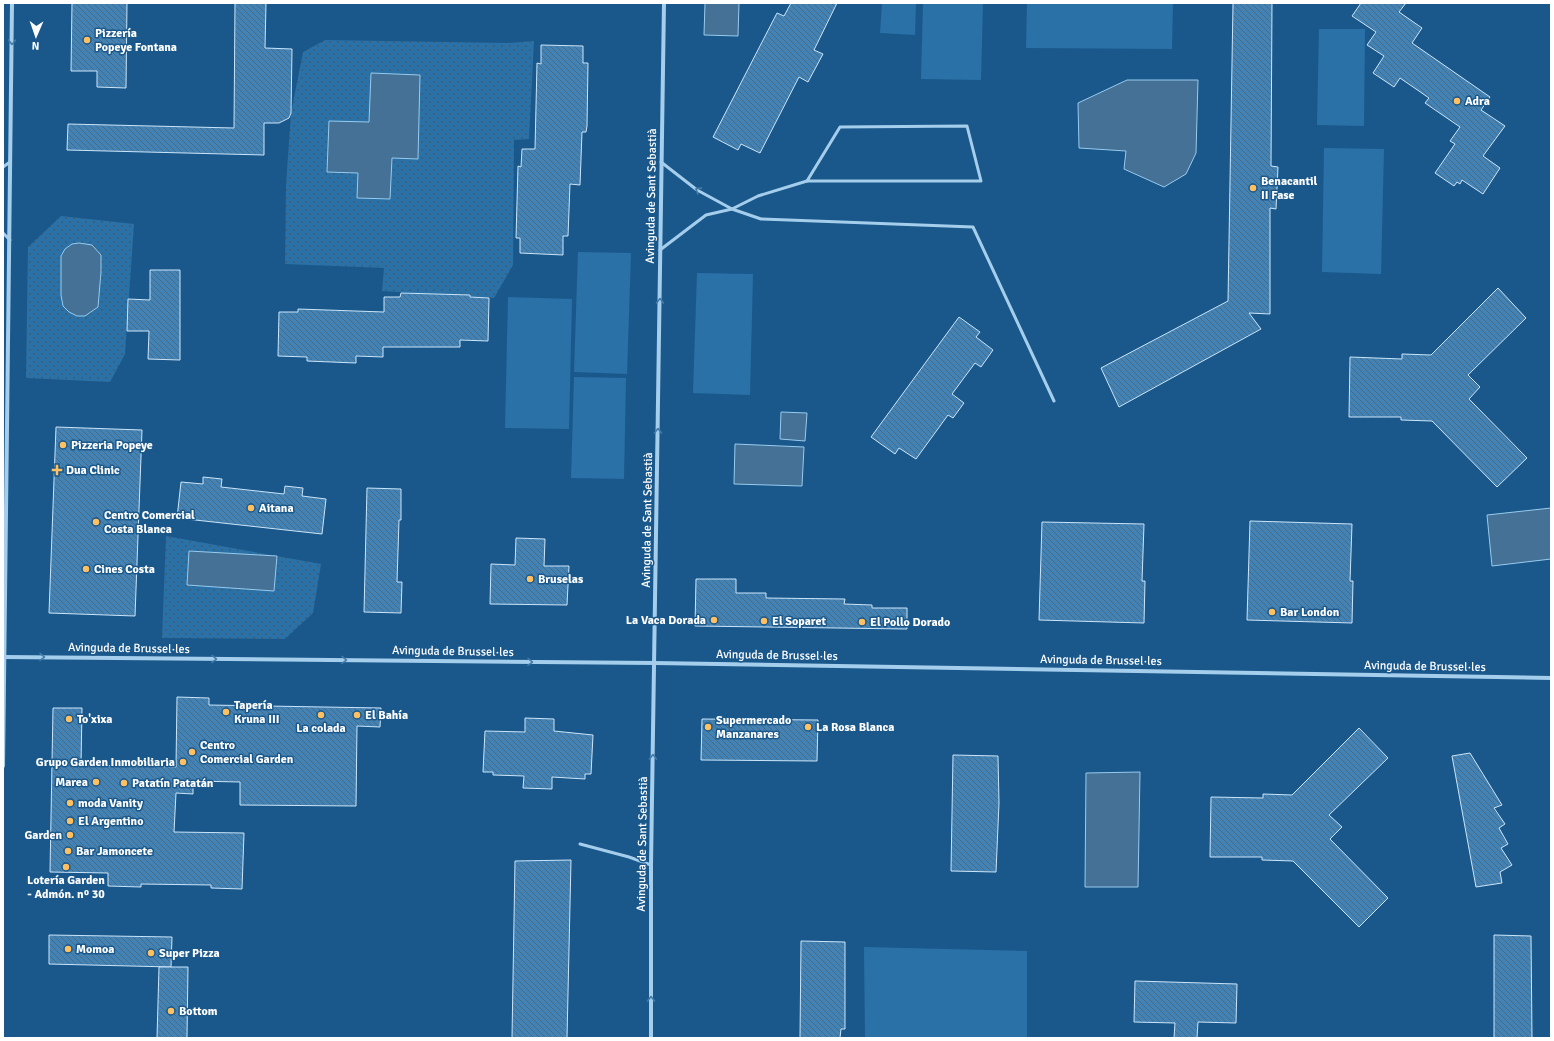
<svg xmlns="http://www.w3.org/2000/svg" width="1554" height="1041" viewBox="0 0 1554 1041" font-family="Signika,sans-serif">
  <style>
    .grass { fill: url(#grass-dots) }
    .pitch { fill: #2a71a7 }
    .water { fill: #447195; stroke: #98cbef }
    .building { fill: url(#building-back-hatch); stroke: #cbe5fa }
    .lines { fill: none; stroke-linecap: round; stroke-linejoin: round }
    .service { stroke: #a5ceed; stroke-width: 3 }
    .minor { stroke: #a5ceed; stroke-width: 4 }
    .oneway { stroke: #447ba8 }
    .poi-dot { fill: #ffc062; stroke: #1a588b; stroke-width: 1.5 }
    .labels { text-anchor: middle; stroke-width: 3; stroke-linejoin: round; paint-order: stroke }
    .poi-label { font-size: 12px; font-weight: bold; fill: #fff; stroke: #1a588b; text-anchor: start }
    .street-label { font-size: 12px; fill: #fff; stroke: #1a588b }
  </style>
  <defs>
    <pattern id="grass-dots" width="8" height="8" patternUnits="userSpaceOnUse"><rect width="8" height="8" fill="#2a71a7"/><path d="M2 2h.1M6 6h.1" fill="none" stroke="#3e5b70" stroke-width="1.8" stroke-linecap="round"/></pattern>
    <pattern id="building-back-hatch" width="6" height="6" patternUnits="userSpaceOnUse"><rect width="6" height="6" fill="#4382b4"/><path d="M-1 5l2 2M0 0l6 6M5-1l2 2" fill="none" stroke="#476a85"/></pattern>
  </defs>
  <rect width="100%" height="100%" fill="#1a588b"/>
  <g class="grass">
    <polygon points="325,40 508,43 534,41 529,139 514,140 513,265 494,298 382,291 384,268 285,264 286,185 291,113 303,52"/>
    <polygon points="61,216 134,224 125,354 110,382 26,378 28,247"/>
    <polygon points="166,536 321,564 313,613 285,639 162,638"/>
  </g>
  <g class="pitch">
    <polygon points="882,3 916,3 915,35 880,33"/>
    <polygon points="923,3 983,3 981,80 921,79"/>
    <polygon points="1027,3 1173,3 1172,49 1026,48"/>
    <polygon points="1319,29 1365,29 1364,126 1317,125"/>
    <polygon points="1324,148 1384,149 1381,274 1322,272"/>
    <polygon points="578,252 631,253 627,374 574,372"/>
    <polygon points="697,273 753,274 750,395 693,393"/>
    <polygon points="508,297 572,299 569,429 505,428"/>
    <polygon points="574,377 626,378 624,479 571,478"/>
    <polygon points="864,947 1027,951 1027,1038 865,1038"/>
  </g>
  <g class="water">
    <polygon points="705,3 739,3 738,36 704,35"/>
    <polygon points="371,73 420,75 418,159 392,158 390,199 357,198 358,173 327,172 329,121 369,122"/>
    <polygon points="1127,80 1198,80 1196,153 1186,174 1164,187 1124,169 1126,151 1079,148 1078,103"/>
    <polygon points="79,243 92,245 101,255 101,272 98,307 85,316 77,316 69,312 63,306 61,295 61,256 65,249 72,244"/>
    <polygon points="781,412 807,413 805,441 780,439"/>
    <polygon points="735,444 804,447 802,486 734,484"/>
    <polygon points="1551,508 1551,559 1492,566 1487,515"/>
    <polygon points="189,551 277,556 274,591 187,585"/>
    <polygon points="1140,772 1138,887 1085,887 1086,773"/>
  </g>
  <g class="building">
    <polygon points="72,3 127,3 126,88 97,87 97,71 71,71"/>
    <polygon points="235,3 266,3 265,48 292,49 291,113 289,118 279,123 264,123 264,155 67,150 68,124 234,128"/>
    <polygon points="791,3 837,3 814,50 823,54 808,82 799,77 760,153 741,144 738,150 713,137 777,13 784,16"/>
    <polygon points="1233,3 1272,3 1271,166 1278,167 1276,209 1270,208 1270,314 1249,313 1261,329 1119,407 1101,368 1228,301"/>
    <polygon points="1361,3 1406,3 1399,12 1422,28 1412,43 1490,97 1481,110 1505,126 1483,156 1500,168 1483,194 1462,180 1460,184 1457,182 1454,186 1435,173 1455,144 1450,141 1460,127 1425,103 1429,98 1400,78 1394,87 1373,73 1384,56 1367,45 1376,32 1352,16"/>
    <polygon points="541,45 583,46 583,63 588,63 587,126 586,132 582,132 580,185 570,184 568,236 563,236 563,255 520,253 520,238 516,238 518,166 521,167 522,149 535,149 537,63 541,64"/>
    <polygon points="150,270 180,270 180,360 148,359 149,331 127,331 128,299 150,300"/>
    <polygon points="1498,288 1526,318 1468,375 1480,387 1469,399 1527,458 1497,487 1432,421 1401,420 1401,417 1349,417 1350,357 1402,359 1402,354 1431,355"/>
    <polygon points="401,293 470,295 470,297 489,298 488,341 460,340 460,347 383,347 383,357 356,356 356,363 307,361 307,357 278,356 279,312 298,312 298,309 384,312 384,297 400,297"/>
    <polygon points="959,317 980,332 976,337 993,350 981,367 975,363 952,394 964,403 953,418 948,415 916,459 899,448 895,454 871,437"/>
    <polygon points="56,427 142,430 135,616 49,613"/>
    <polygon points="203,477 222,479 221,487 284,494 285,486 303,488 302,496 326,499 322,534 177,518 181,482 203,484"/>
    <polygon points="367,488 401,489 401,520 399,520 397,582 402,582 401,613 364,612"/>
    <polygon points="1250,521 1352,524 1350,581 1353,581 1352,623 1247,620"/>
    <polygon points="1042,522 1144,524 1142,581 1145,581 1144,623 1039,620"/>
    <polygon points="516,538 545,539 544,566 569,566 567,605 490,604 491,564 515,565"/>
    <polygon points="696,579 736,579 736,593 766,593 766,598 845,599 844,604 872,605 872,608 907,608 907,629 695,626"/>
    <polygon points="177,697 209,698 209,705 381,708 380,727 357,726 356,806 240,805 240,782 193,781 193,794 176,793 174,832 244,833 242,889 211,888 211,885 141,884 141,887 108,886 108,873 50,872 53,708 82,708 81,765 176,767"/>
    <polygon points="525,718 554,719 554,731 593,735 591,774 585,774 585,779 552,777 552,789 523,788 524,776 493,775 493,772 483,772 485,731 525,732"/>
    <polygon points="702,719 818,720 817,761 701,760"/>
    <polygon points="1359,728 1388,758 1329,815 1342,827 1330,839 1388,898 1359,927 1293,861 1262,860 1262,857 1210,857 1211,797 1263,798 1263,794 1292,795"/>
    <polygon points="1470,753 1502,805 1494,808 1505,824 1499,828 1508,844 1501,848 1512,865 1500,872 1502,883 1476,887 1452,756"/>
    <polygon points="953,755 998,756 999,803 996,872 951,871"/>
    <polygon points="571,860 567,1038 512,1038 515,861"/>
    <polygon points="49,935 172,937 171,967 49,964"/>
    <polygon points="1494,935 1531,936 1532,1038 1494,1038"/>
    <polygon points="801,941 845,942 845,1029 841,1029 840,1038 800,1038"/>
    <polygon points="159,967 188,967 187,1038 157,1038"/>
    <polygon points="1135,981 1237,984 1236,1023 1198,1022 1197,1038 1174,1038 1175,1023 1134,1022"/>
  </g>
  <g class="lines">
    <g class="service">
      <polygon points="967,126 981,181 807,181 840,127"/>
      <polyline points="661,162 697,190 732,209 761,219 973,227 1054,401"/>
      <polyline points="3,167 10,162"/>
      <polyline points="3,233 10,240"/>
      <polyline points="660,250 706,215 732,209 758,196 807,181"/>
      <polyline points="580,844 629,857 651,865"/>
    </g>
    <g class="minor">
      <polyline points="3,657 655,663 1551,678"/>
      <polyline points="3,766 12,3"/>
      <polyline points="651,1038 651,865 664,3"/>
    </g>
  </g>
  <defs><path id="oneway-chevron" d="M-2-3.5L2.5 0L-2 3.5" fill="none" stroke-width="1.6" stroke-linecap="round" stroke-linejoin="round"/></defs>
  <g class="oneway">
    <use href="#oneway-chevron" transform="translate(12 42) rotate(91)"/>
    <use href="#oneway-chevron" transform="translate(698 190) rotate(-147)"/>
    <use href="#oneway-chevron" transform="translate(660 301) rotate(-89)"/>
    <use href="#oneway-chevron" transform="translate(658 431) rotate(-89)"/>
    <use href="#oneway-chevron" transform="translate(42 657) rotate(1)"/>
    <use href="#oneway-chevron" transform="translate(214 659) rotate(1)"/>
    <use href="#oneway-chevron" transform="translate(344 660) rotate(1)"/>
    <use href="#oneway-chevron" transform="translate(530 662) rotate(1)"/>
    <use href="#oneway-chevron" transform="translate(653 757) rotate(-89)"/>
    <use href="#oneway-chevron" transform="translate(651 999) rotate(-90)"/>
  </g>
  <g class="poi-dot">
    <circle cx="87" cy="40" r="4"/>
    <circle cx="1457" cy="101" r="4"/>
    <circle cx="1253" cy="188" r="4"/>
    <circle cx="63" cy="445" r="4"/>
    <path d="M55 464h4v4h4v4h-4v4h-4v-4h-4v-4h4z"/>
    <circle cx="251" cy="508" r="4"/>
    <circle cx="96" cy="522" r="4"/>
    <circle cx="86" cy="569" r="4"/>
    <circle cx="530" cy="579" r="4"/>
    <circle cx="1272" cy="612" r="4"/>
    <circle cx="714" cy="620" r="4"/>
    <circle cx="764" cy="621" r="4"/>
    <circle cx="862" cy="622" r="4"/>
    <circle cx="226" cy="712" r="4"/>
    <circle cx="321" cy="715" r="4"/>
    <circle cx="357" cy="715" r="4"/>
    <circle cx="69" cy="719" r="4"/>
    <circle cx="708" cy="727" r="4"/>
    <circle cx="808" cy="727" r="4"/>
    <circle cx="192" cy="752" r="4"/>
    <circle cx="183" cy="762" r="4"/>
    <circle cx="96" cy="782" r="4"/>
    <circle cx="124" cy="783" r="4"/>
    <circle cx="70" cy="803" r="4"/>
    <circle cx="70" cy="821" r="4"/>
    <circle cx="70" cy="835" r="4"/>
    <circle cx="68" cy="851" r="4"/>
    <circle cx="66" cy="867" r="4"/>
    <circle cx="68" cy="949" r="4"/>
    <circle cx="151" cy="953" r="4"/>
    <circle cx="171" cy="1011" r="4"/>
  </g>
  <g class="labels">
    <g class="poi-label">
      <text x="95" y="37">Pizzería<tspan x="95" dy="14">Popeye Fontana</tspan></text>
      <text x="1465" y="105">Adra</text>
      <text x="1261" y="185">Benacantil<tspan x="1261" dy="14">II Fase</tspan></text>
      <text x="71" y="449">Pizzeria Popeye</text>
      <text x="66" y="474">Dua Clinic</text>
      <text x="259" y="512">Aitana</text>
      <text x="104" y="519">Centro Comercial<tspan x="104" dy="14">Costa Blanca</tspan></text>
      <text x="94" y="573">Cines Costa</text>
      <text x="538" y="583">Bruselas</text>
      <text x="1280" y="616">Bar London</text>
      <text x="706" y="624" text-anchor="end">La Vaca Dorada</text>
      <text x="772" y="625">El Soparet</text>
      <text x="870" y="626">El Pollo Dorado</text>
      <text x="234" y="709">Tapería<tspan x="234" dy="14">Kruna III</tspan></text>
      <text x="365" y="719">El Bahía</text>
      <text x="77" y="723">To'xixa</text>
      <text x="716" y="724">Supermercado<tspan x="716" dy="14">Manzanares</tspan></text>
      <text x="816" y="731">La Rosa Blanca</text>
      <text x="321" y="732" text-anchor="middle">La colada</text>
      <text x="200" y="749">Centro<tspan x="200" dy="14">Comercial Garden</tspan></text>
      <text x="175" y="766" text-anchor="end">Grupo Garden Inmobiliaria</text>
      <text x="88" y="786" text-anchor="end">Marea</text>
      <text x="132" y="787">Patatín Patatán</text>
      <text x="78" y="807">moda Vanity</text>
      <text x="78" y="825">El Argentino</text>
      <text x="62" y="839" text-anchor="end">Garden</text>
      <text x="76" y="855">Bar Jamoncete</text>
      <text x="66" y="884" text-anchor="middle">Lotería Garden<tspan x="66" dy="14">- Admón. nº 30</tspan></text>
      <text x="76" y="953">Momoa</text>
      <text x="159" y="957">Super Pizza</text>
      <text x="179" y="1015">Bottom</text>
    </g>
    <g class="street-label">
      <text transform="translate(651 196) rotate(-89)" y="4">Avinguda de Sant Sebastià</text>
      <text transform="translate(647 520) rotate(-89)" y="4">Avinguda de Sant Sebastià</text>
      <text transform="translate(129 648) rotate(1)" y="4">Avinguda de Brussel·les</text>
      <text transform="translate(453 651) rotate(1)" y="4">Avinguda de Brussel·les</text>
      <text transform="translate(777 655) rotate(1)" y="4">Avinguda de Brussel·les</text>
      <text transform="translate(1101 660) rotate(1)" y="4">Avinguda de Brussel·les</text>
      <text transform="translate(1425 666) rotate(1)" y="4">Avinguda de Brussel·les</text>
      <text transform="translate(642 844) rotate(-89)" y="4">Avinguda de Sant Sebastià</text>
    </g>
  </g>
  <rect width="1554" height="1041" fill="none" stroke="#ffffff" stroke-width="8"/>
  <g transform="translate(36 36) rotate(182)" stroke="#1a588b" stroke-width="3" paint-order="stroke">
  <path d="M0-3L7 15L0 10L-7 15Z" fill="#ffffff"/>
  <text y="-6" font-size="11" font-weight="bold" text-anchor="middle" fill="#ffffff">N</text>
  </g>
</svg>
